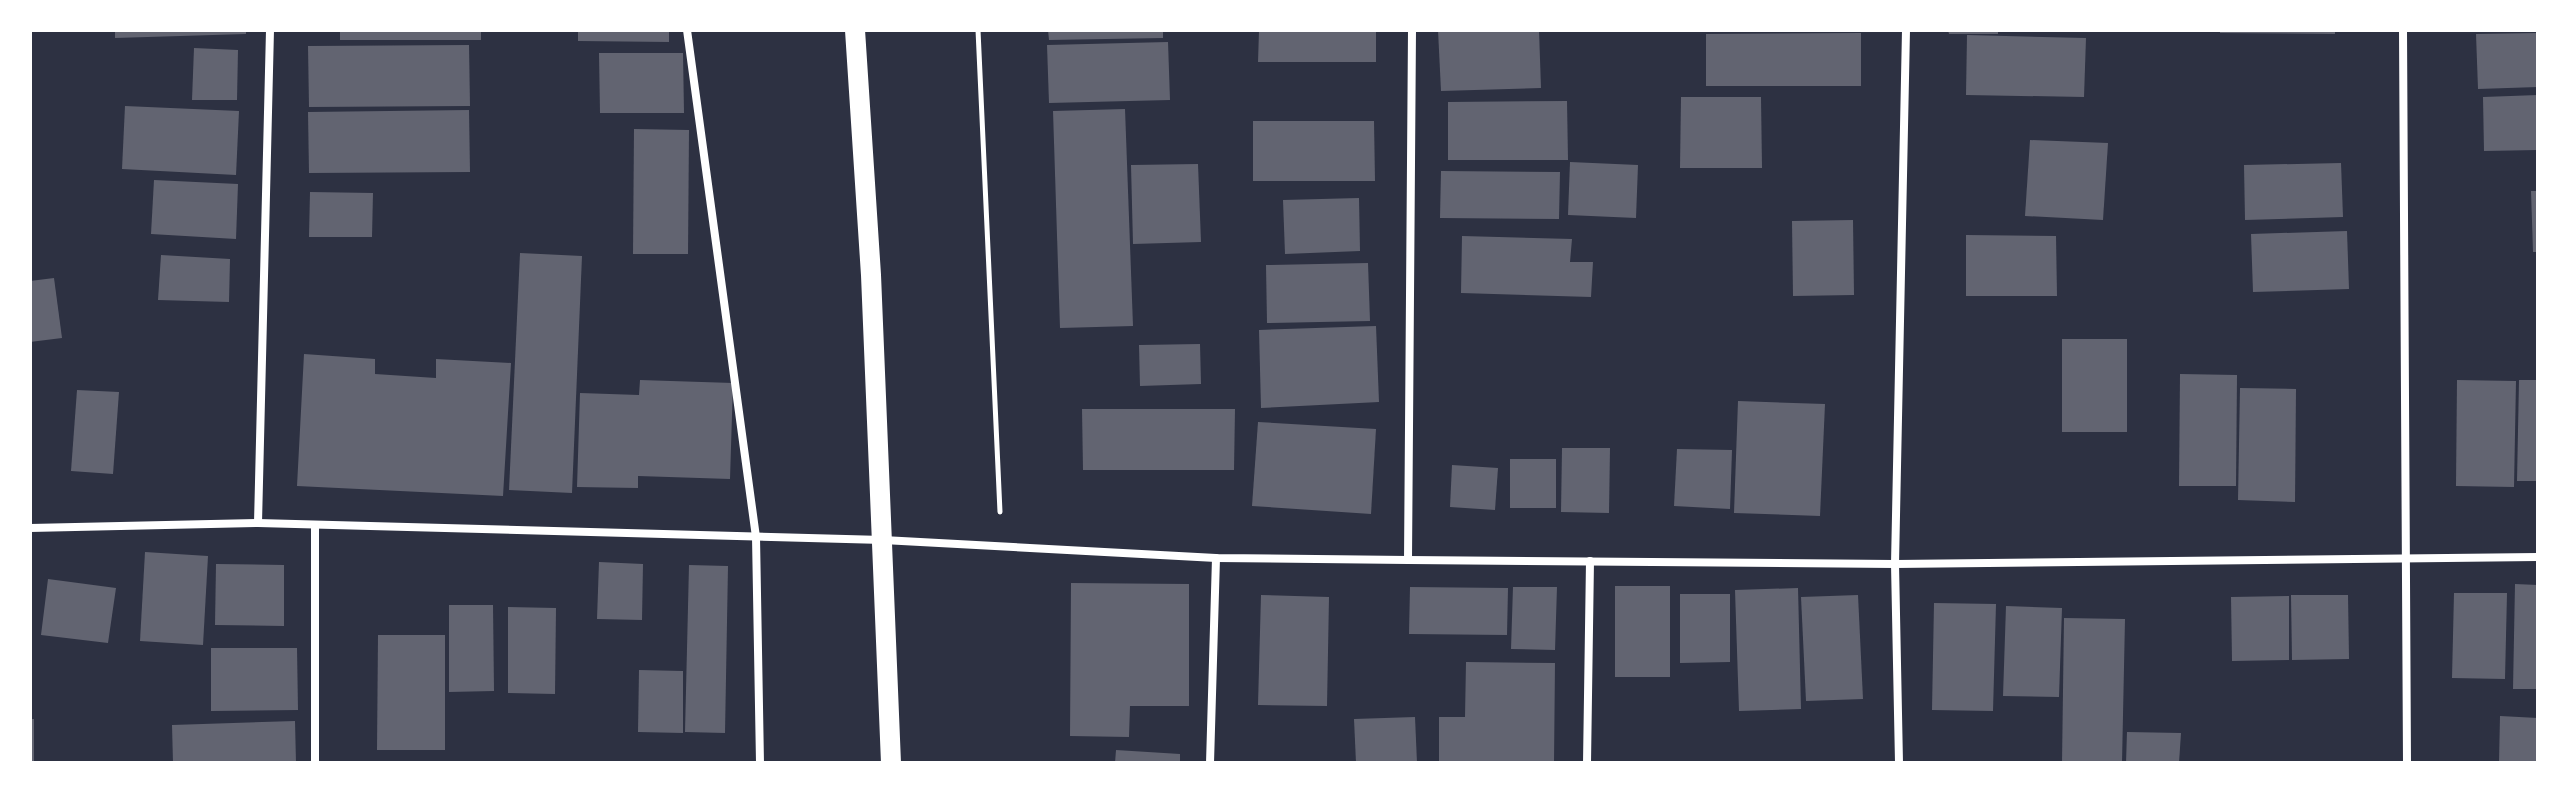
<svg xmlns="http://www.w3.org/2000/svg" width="2568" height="793" viewBox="0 0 2568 793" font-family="'Golos Text',sans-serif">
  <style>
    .building { fill: #626471 }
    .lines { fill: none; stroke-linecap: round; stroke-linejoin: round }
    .path { stroke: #fff; stroke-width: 5 }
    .minor { stroke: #fff; stroke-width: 8 }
    .primary { stroke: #fff; stroke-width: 20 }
  </style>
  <rect width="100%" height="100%" fill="#2d3142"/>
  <g class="building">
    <polygon points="115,30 246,30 246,34 115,38"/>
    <rect x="340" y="30" width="141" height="10"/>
    <polygon points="578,30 669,30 669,42 578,41"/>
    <polygon points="1048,30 1163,30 1163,38 1049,40"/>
    <polygon points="1259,30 1376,30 1376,62 1258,62"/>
    <polygon points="1438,30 1539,30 1541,88 1441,91"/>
    <polygon points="1948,30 1998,30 1998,34 1949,34"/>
    <polygon points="2220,30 2335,30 2335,34 2220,33"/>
    <polygon points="1861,33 1861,86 1706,86 1706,34"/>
    <polygon points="2538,33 2538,87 2478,89 2476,34"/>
    <polygon points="1967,35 2086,38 2084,97 1966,95"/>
    <polygon points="1168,42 1170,100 1049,103 1047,45"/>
    <polygon points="469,45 470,106 309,107 308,46"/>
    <polygon points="194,48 238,50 237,100 192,100"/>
    <polygon points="599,53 683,53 684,113 600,113"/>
    <polygon points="2538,95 2538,150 2484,151 2483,97"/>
    <polygon points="1681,97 1761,97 1762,168 1680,168"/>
    <polygon points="1567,101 1568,160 1448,160 1448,102"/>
    <polygon points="125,106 239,111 236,175 122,169"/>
    <polygon points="1125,109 1133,326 1060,328 1053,111"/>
    <polygon points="469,110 470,172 309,173 308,112"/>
    <polygon points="1253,121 1374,121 1375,181 1253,181"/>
    <polygon points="634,129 689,130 688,254 633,254"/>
    <polygon points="2030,140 2108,143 2103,220 2025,216"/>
    <polygon points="1570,162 1638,165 1636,218 1568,215"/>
    <polygon points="2341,163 2343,217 2245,220 2244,165"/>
    <polygon points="1198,164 1201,242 1133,244 1131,165"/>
    <polygon points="1441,171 1560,172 1559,219 1440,218"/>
    <polygon points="154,180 238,184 236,239 151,234"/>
    <polygon points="2531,191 2538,191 2538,252 2533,252"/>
    <polygon points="310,192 373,193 372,237 309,237"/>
    <polygon points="1359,198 1360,251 1285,254 1283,200"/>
    <polygon points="1853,220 1854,295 1793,296 1792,221"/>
    <polygon points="2347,231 2349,289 2253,292 2251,234"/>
    <polygon points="1966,235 2056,236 2057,296 1966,296"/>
    <polygon points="1462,236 1572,239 1570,262 1593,262 1591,297 1461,293"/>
    <polygon points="520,253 582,256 572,493 509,490"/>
    <polygon points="161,255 230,259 229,302 158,300"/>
    <polygon points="1368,263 1370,321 1267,323 1266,265"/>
    <polygon points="54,278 62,338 30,342 30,281"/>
    <polygon points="1376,326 1379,402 1261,408 1259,330"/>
    <rect x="2062" y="339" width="65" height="93"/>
    <polygon points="1200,344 1201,384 1140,386 1139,345"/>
    <polygon points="304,354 375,359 375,374 436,378 436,359 511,363 503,496 297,486"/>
    <polygon points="2180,374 2237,375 2236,486 2179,486"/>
    <polygon points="640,380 733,383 730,479 638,476 638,488 577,487 580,393 639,395"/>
    <polygon points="2457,380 2516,381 2514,487 2456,486"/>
    <polygon points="2519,380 2538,380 2538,481 2517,481"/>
    <polygon points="2240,388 2296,389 2295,502 2238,500"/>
    <polygon points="77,390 119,392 113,474 71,471"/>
    <polygon points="1738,401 1825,404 1820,516 1734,513"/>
    <polygon points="1082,409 1235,409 1234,470 1083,470"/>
    <polygon points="1258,422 1376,429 1371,514 1252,506"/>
    <polygon points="1562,448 1610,448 1609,513 1561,512"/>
    <polygon points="1677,449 1732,450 1730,509 1674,506"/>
    <rect x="1510" y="459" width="46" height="49"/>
    <polygon points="1452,465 1498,468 1495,510 1450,507"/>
    <polygon points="145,552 208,556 203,645 140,641"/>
    <polygon points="599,562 643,564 642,620 597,619"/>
    <polygon points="216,564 284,565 284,626 215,625"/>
    <polygon points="689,565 728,566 725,733 685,732"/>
    <polygon points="48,579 116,588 108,643 41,635"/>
    <polygon points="1071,583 1189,584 1189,706 1130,706 1129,737 1070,736"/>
    <polygon points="2515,584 2538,585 2538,689 2513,689"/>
    <rect x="1615" y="586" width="55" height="91"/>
    <polygon points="1410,587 1508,588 1507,635 1409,634"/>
    <polygon points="1513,587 1557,587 1555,650 1511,649"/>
    <polygon points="1798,588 1801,709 1739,711 1735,590"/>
    <polygon points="2454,593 2507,593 2505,679 2452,678"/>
    <polygon points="1680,594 1730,594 1730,662 1680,663"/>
    <polygon points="1261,595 1329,597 1327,706 1258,705"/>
    <polygon points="1858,595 1863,699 1806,701 1801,597"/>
    <polygon points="2291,595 2348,595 2349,659 2292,660"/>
    <polygon points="2289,596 2289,660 2232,661 2231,597"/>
    <polygon points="1934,603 1996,604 1993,711 1932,710"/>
    <polygon points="449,605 493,605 494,691 449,692"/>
    <polygon points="2006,606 2062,608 2059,697 2003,696"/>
    <polygon points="508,607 556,608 555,694 508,693"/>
    <polygon points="2064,618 2125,619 2122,763 2062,763"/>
    <polygon points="378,635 445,635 445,750 377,750"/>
    <polygon points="211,648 297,648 298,710 211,711"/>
    <polygon points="1466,662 1555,663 1554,763 1439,763 1439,717 1465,717"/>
    <polygon points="639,670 683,671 683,733 638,732"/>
    <polygon points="2500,716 2538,718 2538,763 2499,763"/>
    <polygon points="1415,717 1417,763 1356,763 1354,719"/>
    <rect x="30" y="719" width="4" height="44"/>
    <polygon points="295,721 296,763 173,763 172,725"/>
    <polygon points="2127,732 2181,733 2179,763 2126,763"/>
    <polygon points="1116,750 1180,754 1180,763 1115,763"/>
  </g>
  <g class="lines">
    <polyline class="path" points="978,30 1000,512"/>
    <g class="minor">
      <polyline points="687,30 756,537 760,763"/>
      <polyline points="2403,30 2407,763"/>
      <polyline points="258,523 270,30"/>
      <polyline points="30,528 258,523 883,540 1216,558 1408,560 1895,564 2538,557"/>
      <polyline points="1408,560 1412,30"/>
      <polyline points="315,763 315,526"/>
      <polyline points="1210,763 1216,558"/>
      <polyline points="1587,763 1590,561"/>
      <polyline points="1899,763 1895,564 1906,30"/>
    </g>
    <polyline class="primary" points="855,30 871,275 891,763"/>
  </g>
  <rect width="2568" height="793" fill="none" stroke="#ffffff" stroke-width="64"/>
</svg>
